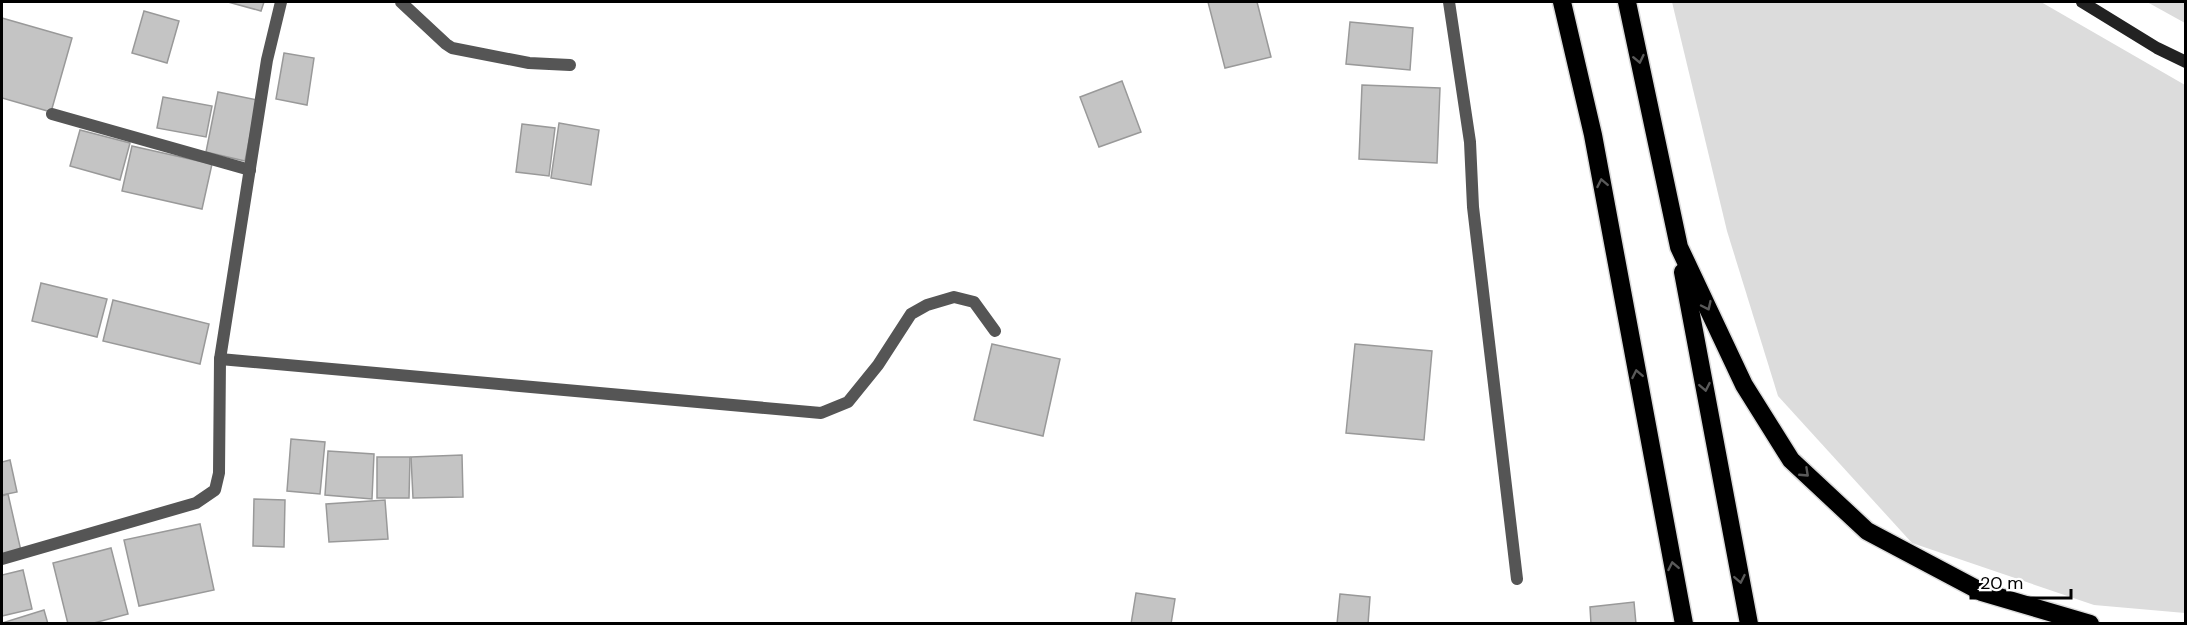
<svg xmlns="http://www.w3.org/2000/svg" width="2187" height="625" viewBox="0 0 2187 625" font-family="'DM Sans',sans-serif">
  <style>
    .green { fill: #dcdcdc }
    .building { fill: #c4c4c4; stroke: #999; stroke-width: 1.5 }
    .lines { fill: none; stroke-linecap: round; stroke-linejoin: round }
    .highway-casing { stroke: #dbdbdb; stroke-width: 21 }
    .street { stroke: #555; stroke-width: 12 }
    .secondary { stroke: #222; stroke-width: 12 }
    .highway { stroke: #000; stroke-width: 18 }
    .oneway { stroke: #595959 }
  </style>
  <rect width="100%" height="100%" fill="#fff"/>
  <g class="green">
    <polygon points="1672,2 2041,2 2185,85 2185,613 2094,605 1912,543 1778,396 1727,231"/>
    <polygon points="2147,2 2185,2 2185,23"/>
  </g>
  <g class="building">
    <polygon points="228,2 264,2 261,11"/>
    <polygon points="1208,2 1257,2 1271,57 1225,68"/>
    <polygon points="144,11 179,21 167,63 132,53"/>
    <polygon points="2,18 72,38 51,112 2,98"/>
    <polygon points="1350,22 1413,28 1410,70 1346,64"/>
    <polygon points="284,53 314,58 307,105 276,99"/>
    <polygon points="1122,81 1141,132 1099,147 1080,97"/>
    <polygon points="1362,85 1440,88 1437,163 1359,159"/>
    <polygon points="218,92 257,100 245,161 206,152"/>
    <polygon points="163,97 212,106 206,137 157,128"/>
    <polygon points="559,123 599,130 591,185 551,178"/>
    <polygon points="522,124 555,128 549,176 516,172"/>
    <polygon points="80,130 130,143 120,180 70,166"/>
    <polygon points="132,146 212,164 202,209 122,191"/>
    <polygon points="41,283 107,299 97,337 32,321"/>
    <polygon points="113,300 209,324 200,364 103,341"/>
    <polygon points="992,344 1060,359 1043,436 974,420"/>
    <polygon points="1355,344 1432,351 1424,440 1346,433"/>
    <polygon points="291,439 325,442 320,494 287,491"/>
    <polygon points="328,451 374,454 372,499 325,495"/>
    <polygon points="462,455 463,497 413,498 411,457"/>
    <polygon points="377,457 410,457 409,498 377,498"/>
    <polygon points="10,460 17,492 2,495 2,462"/>
    <polygon points="8,494 21,551 2,555 2,496"/>
    <polygon points="254,499 285,500 284,547 253,546"/>
    <polygon points="385,500 388,539 329,542 326,504"/>
    <polygon points="200,524 214,590 139,606 124,540"/>
    <polygon points="111,548 128,614 90,624 68,624 53,563"/>
    <polygon points="23,570 32,609 2,616 2,575"/>
    <polygon points="1136,593 1175,599 1171,624 1131,624"/>
    <polygon points="1340,594 1370,597 1368,624 1337,624"/>
    <polygon points="1634,602 1636,624 1591,624 1590,607"/>
    <polygon points="44,610 48,624 2,624 2,623"/>
  </g>
  <g class="lines">
    <g class="highway-casing">
      <g id="highway">
        <polyline points="1562,2 1593,135 1684,624"/>
        <polyline points="1627,2 1679,247 1744,385 1791,460 1867,531 1982,592 2090,624"/>
        <polyline points="1683,272 1749,624"/>
      </g>
    </g>
    <g class="street">
      <polyline points="401,2 446,44 452,48 529,63 570,65"/>
      <polyline points="1449,2 1470,142 1473,207 1517,579"/>
      <polyline points="52,114 250,170"/>
      <polyline points="220,359 821,413 848,402 878,365 911,314 927,305 954,297 974,302 995,331"/>
      <polyline points="2,559 196,503 215,490 219,473 220,359 267,60 281,2"/>
    </g>
    <polyline class="secondary" points="2082,2 2157,48 2186,62"/>
    <use href="#highway" class="highway"/>
  </g>
  <defs><path id="oneway-chevron" d="M-2-3.5L2.5 0L-2 3.5" fill="none" stroke-width="1.6" stroke-linecap="round" stroke-linejoin="round" transform="scale(1.5)"/></defs>
  <g class="oneway">
    <use href="#oneway-chevron" transform="translate(1639 59) rotate(78)"/>
    <use href="#oneway-chevron" transform="translate(1602 183) rotate(-101)"/>
    <use href="#oneway-chevron" transform="translate(1707 306) rotate(65)"/>
    <use href="#oneway-chevron" transform="translate(1637 374) rotate(-101)"/>
    <use href="#oneway-chevron" transform="translate(1705 387) rotate(79)"/>
    <use href="#oneway-chevron" transform="translate(1805 473) rotate(43)"/>
    <use href="#oneway-chevron" transform="translate(1673 566) rotate(-101)"/>
    <use href="#oneway-chevron" transform="translate(1740 579) rotate(79)"/>
  </g>
  <rect width="2187" height="625" fill="none" stroke="#000000" stroke-width="6"/>
  <path d="M1971 589v9h100v-9" fill="none" stroke="#000000" stroke-width="3"/>
  <text x="1980" y="589" font-size="18" fill="#000000" stroke="#ffffff" stroke-width="4.5" paint-order="stroke">20 m</text>
</svg>
